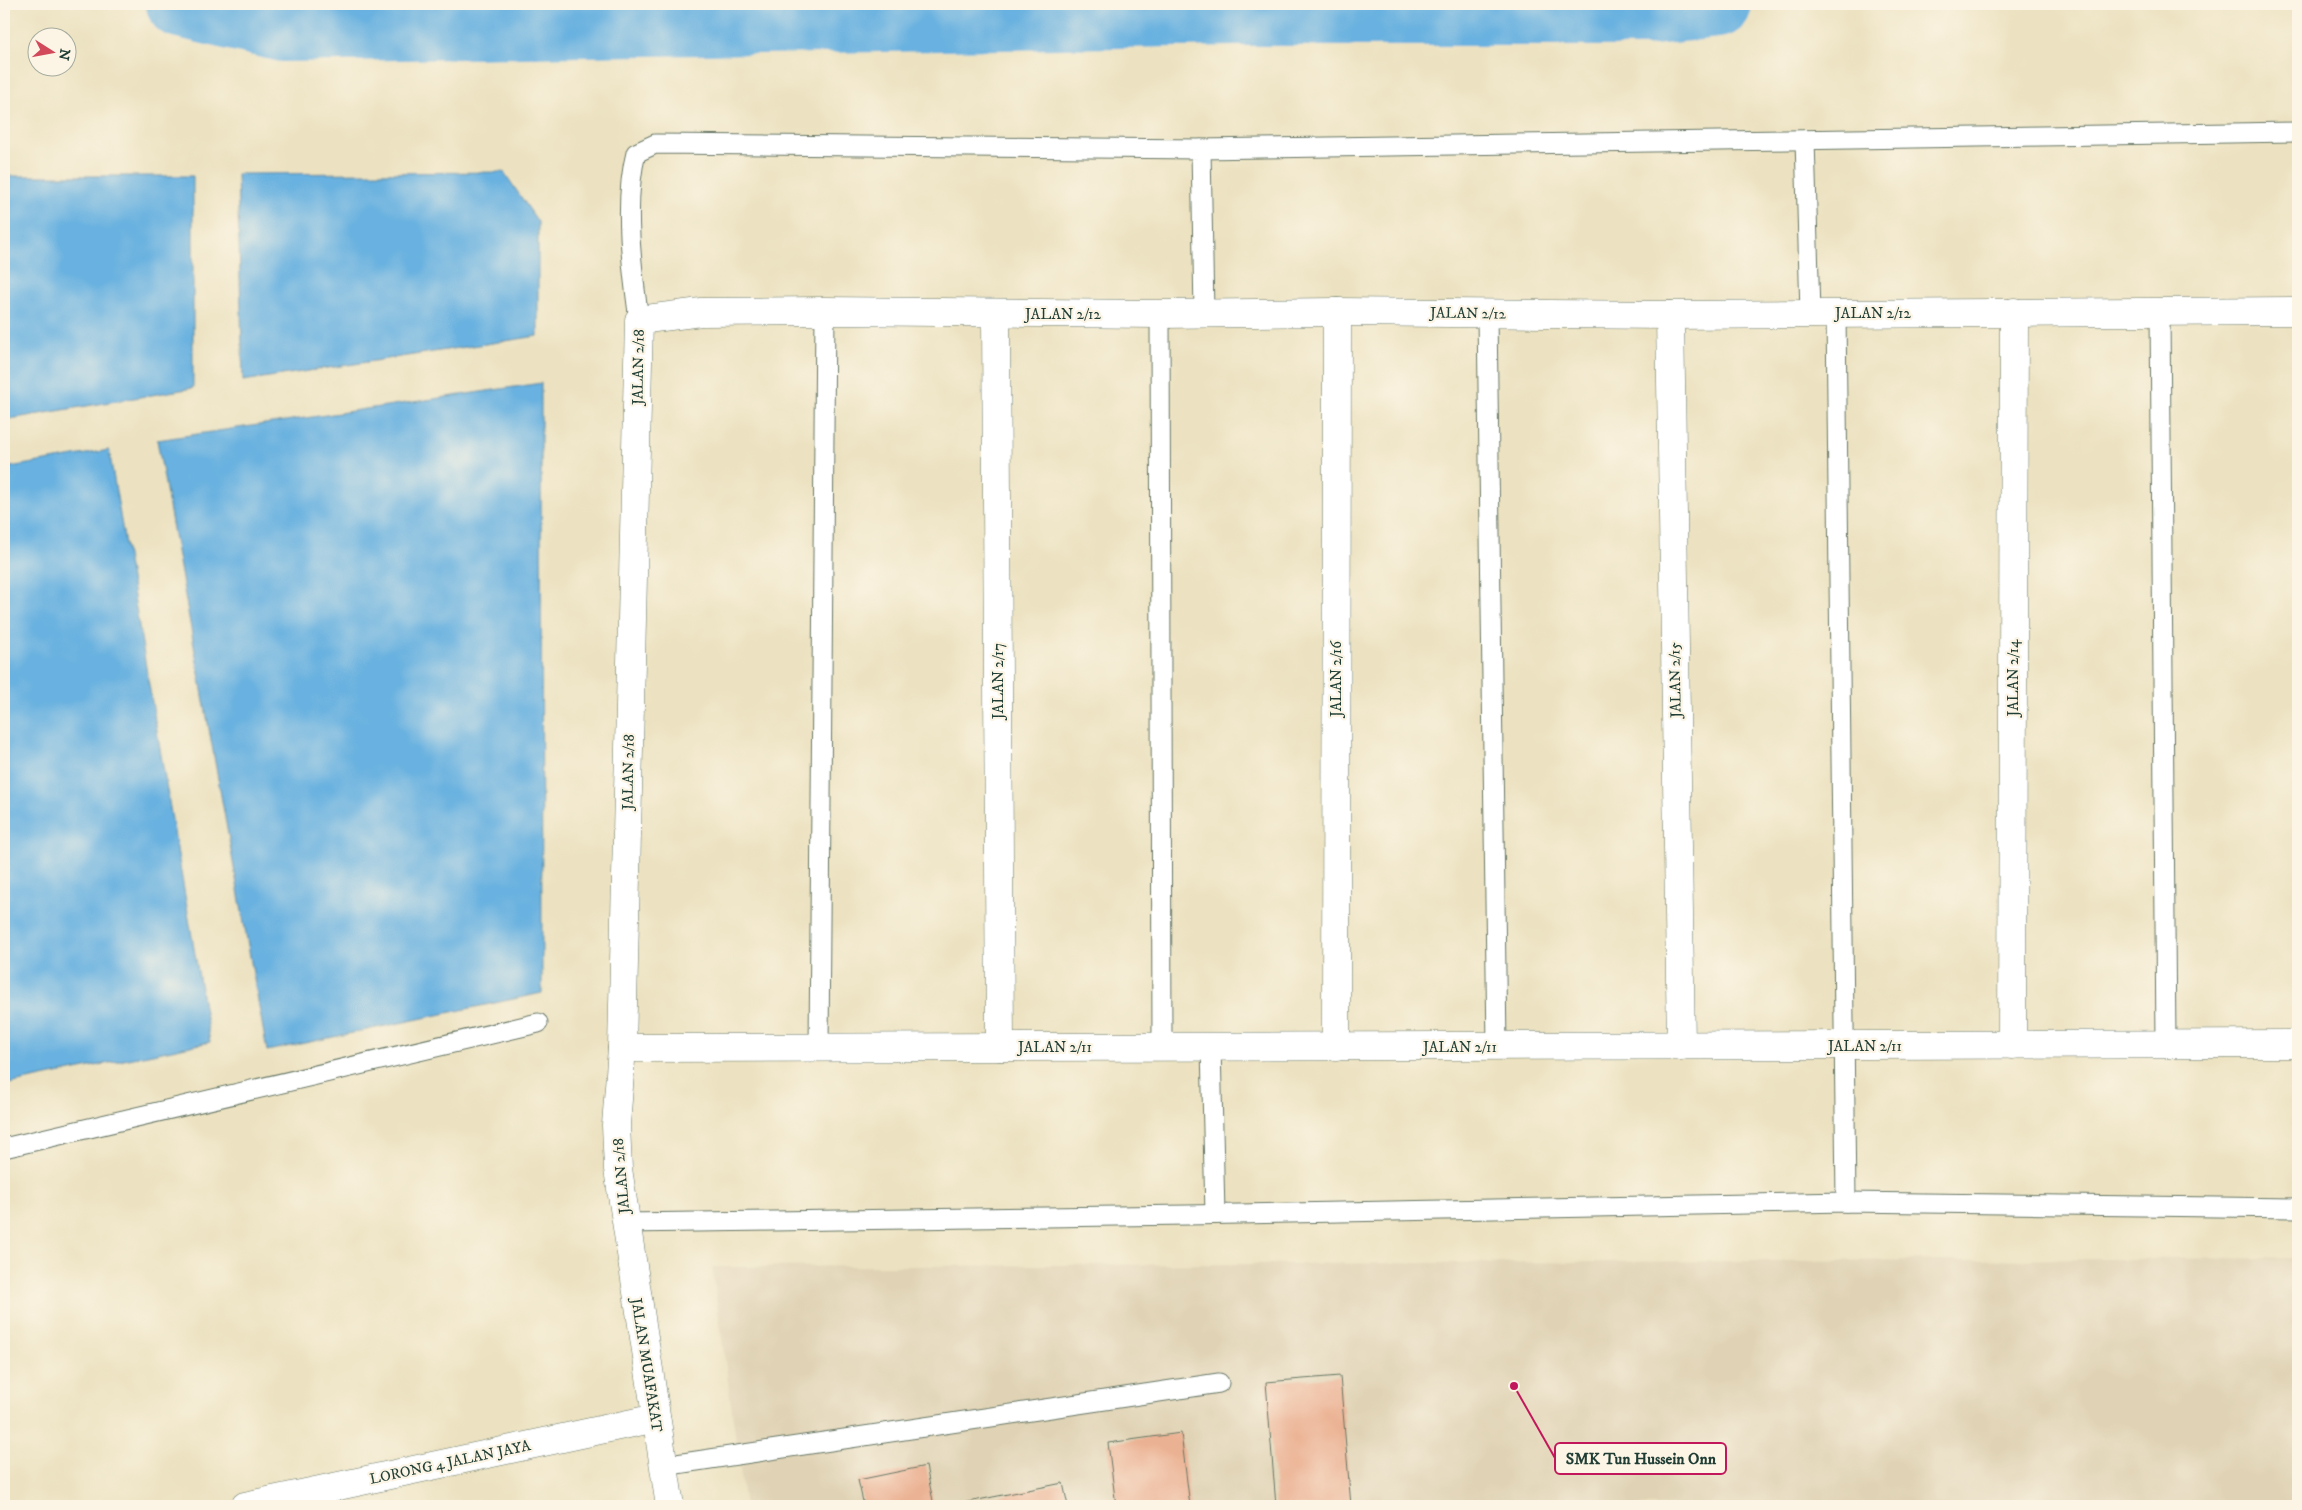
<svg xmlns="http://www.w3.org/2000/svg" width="2302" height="1510" viewBox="0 0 2302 1510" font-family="'IM FELL DW Pica',serif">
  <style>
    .built { fill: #e0d3b5 }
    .water { fill: #68b1e0; stroke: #44778a }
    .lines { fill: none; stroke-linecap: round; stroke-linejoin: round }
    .river { stroke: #68b1e0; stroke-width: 68 }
    .building { fill: #ebb193 }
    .lane-casing { stroke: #677765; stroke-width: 21 }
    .street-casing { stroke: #677765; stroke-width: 29 }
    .lane { stroke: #fff; stroke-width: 19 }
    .street { stroke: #fff; stroke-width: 28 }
    .labels { text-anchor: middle; stroke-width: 4.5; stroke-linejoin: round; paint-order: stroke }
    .street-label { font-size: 15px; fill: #1f3d34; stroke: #fcf5e5 }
    .leader { fill: none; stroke: #c2185b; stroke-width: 2 }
    .callout-dot { fill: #c2185b; stroke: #fcf5e5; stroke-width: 2 }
    .callout { fill: #fcf5e5; stroke: #c2185b; stroke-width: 2 }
    .callout-label { font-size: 16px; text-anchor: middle; font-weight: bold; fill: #1f3d34 }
  </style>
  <rect width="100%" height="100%" fill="#fcf5e5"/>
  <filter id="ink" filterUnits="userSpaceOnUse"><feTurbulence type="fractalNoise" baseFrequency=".02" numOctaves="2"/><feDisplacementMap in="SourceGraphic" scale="10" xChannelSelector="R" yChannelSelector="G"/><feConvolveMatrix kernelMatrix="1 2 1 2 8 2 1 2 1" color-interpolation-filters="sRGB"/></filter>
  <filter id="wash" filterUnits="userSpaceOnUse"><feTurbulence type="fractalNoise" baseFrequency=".0096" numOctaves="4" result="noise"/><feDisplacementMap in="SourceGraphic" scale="20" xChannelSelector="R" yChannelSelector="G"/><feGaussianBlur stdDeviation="1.12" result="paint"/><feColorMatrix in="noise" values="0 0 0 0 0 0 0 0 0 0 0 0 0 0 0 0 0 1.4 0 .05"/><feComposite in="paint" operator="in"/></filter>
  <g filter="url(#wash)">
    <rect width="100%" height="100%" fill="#ece2c1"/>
    <polygon class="built" points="2298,1258 2298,1506 745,1506 712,1267"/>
    <g class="water">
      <polygon points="504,172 538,222 538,336 243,381 237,174"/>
      <polygon points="4,176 193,176 193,388 4,420"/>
      <polygon points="541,383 542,993 267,1051 157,440"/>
      <polygon points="109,450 210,1042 4,1085 4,468"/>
    </g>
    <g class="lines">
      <polyline class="river" points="180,4 283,28 1237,12 1644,12 1718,4"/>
    </g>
    <g id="blocks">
      <g class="building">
        <polygon points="1340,1376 1351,1506 1276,1506 1266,1382"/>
        <polygon points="1181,1433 1190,1506 1116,1506 1108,1443"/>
        <polygon points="926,1466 934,1506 864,1506 858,1480"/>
        <polygon points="1063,1483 1068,1506 953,1506 953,1505"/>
      </g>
    </g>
  </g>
  <g filter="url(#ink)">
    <use href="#blocks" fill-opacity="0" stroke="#677765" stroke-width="1"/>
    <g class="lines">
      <g class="lane-casing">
        <g id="lane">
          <polyline points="1805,140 1810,313"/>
          <polyline points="1201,149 2298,132"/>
          <polyline points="1836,313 1846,1202"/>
          <polyline points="2160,313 2166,1045"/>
          <polyline points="1160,314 1162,1047"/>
          <polyline points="1487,314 1497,1047"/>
          <path d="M639 320C632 269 623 203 636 153L655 144 1201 149 1204 313"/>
          <polyline points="1211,1047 1215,1214"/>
          <polyline points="819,1048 825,311"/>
          <polyline points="4,1148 538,1023"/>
          <polyline points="625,1223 1188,1215 1846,1202 2298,1208"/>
          <polyline points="663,1466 1219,1383"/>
        </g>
      </g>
      <g class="street-casing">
        <g id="street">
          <polyline points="996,314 1000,1047"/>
          <polyline points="1670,315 1681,1046"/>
          <polyline points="2012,1045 2014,312"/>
          <polyline points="1336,1047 1337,312"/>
          <polyline points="622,1048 2298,1044"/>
          <polyline points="245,1506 656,1418"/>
          <polyline points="670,1506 618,1169 616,1125 622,1048 639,320 701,312 825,311 1160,314 1337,312 1670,315 2298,311"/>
        </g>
      </g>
      <use href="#lane" class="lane"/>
      <use href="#street" class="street"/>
    </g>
  </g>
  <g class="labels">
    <g class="street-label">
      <text transform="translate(1468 313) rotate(1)" y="5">JALAN 2/12</text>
      <text x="1873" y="318">JALAN 2/12</text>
      <text x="1063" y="319">JALAN 2/12</text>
      <text transform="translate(638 367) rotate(-89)" y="5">JALAN 2/18</text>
      <text transform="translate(2013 678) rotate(-90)" y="5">JALAN 2/14</text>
      <text transform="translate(1336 679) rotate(-90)" y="5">JALAN 2/16</text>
      <text transform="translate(1675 680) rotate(-91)" y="5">JALAN 2/15</text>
      <text transform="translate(998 681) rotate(-90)" y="5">JALAN 2/17</text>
      <text transform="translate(628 772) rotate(-89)" y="5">JALAN 2/18</text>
      <text x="1865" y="1051">JALAN 2/11</text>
      <text x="1055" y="1052">JALAN 2/11</text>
      <text x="1460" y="1052">JALAN 2/11</text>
      <text transform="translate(621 1176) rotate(-95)" y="5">JALAN 2/18</text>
      <text transform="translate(647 1365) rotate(81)" y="5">JALAN MUAFAKAT</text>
      <text transform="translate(450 1462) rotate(-12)" y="5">LORONG 4 JALAN JAYA</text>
    </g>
  </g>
  <path class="leader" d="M1514 1386L1555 1458"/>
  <circle class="callout-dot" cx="1514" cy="1386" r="5"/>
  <rect class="callout" x="1555" y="1443" width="171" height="31" rx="5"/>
  <g class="callout-label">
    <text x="1641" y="1464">SMK Tun Hussein Onn</text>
  </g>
  <rect width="2302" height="1510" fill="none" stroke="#fcf5e5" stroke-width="20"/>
  <g transform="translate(52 52) rotate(101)"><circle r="24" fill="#fcf5e5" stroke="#a4ab9e"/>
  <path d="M0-4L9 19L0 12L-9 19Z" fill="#d1495b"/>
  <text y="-8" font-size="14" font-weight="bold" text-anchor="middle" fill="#1f3d34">N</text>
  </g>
</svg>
